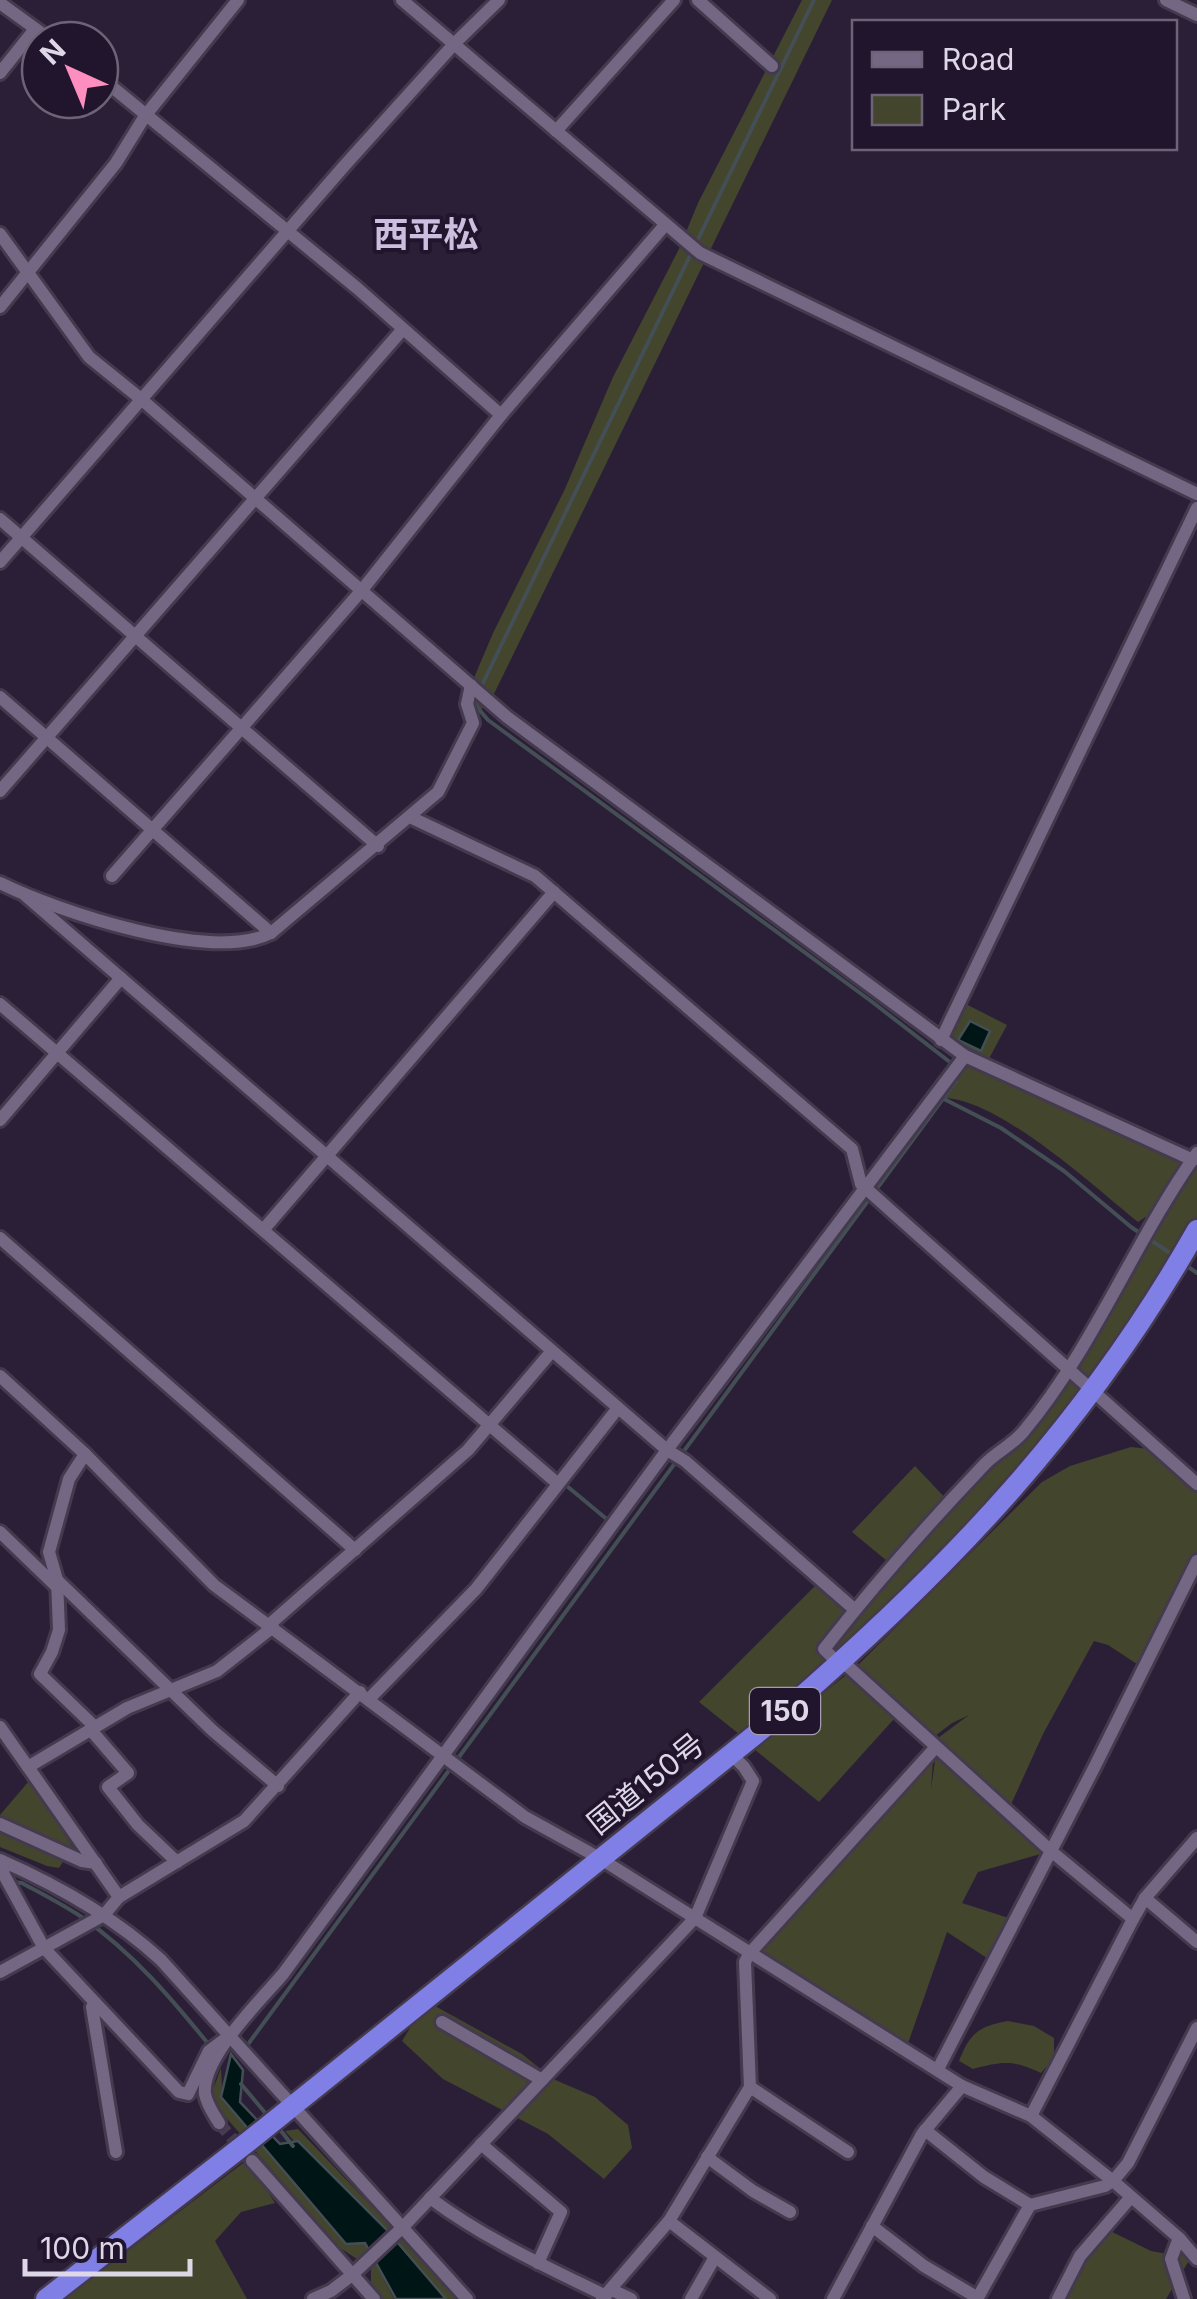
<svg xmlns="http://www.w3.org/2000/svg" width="1197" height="2299" viewBox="0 0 1197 2299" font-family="Inter,'Noto Sans JP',sans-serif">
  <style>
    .green { fill: #43452d }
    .water { fill: #001516; stroke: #434f55; stroke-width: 2.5 }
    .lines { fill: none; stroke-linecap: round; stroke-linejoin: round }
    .stream { stroke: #434f55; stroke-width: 4 }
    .minor-tunnel { stroke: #463b51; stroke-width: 12; stroke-dasharray: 12 6; stroke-linecap: butt }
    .minor-casing { stroke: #443a4e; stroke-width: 18 }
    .highway-casing { stroke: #443a4e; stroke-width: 25 }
    .minor { stroke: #746783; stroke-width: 12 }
    .highway { stroke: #807fe5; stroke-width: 20 }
    .labels { text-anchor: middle; stroke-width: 8; stroke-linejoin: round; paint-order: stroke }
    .shield { fill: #21152d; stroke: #a59daf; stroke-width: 2.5 }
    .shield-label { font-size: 28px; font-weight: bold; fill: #ded7e7 }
    .street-label { font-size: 30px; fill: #ded7e7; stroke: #21152d }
    .quarter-label { font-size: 35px; font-weight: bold; fill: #ccbede; stroke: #21152d }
  </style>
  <rect width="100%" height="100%" fill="#2b1f37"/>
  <g class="green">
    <polygon points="802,0 832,0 492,698 472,719 468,692 493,633 564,491 613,377 679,249 698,203"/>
    <polygon points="960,1001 1007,1025 985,1066 941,1040"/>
    <path d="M966 1060 1197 1162V1226L1036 1450 973 1523 806 1683 739 1734 699 1702 815 1586 855 1619 936 1520 893 1566 852 1532 915 1466 950 1503 1024 1432 1069 1370 1147 1216 1138 1222C1093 1186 997 1097 942 1098Z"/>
    <polygon points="1131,1447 1149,1449 1197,1484 1197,1581 1189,1577 1137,1664 1108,1645 1094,1641 1043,1734 1008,1811 1051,1851 978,1872 962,1903 1015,1920 993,1962 947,1932 906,2049 757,1953 933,1760 931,1790 938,1738 969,1715 952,1723 935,1736 903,1709 819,1802 754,1749 856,1667 1042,1482 1070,1466"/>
    <polygon points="29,1781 82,1861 73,1857 64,1860 59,1868 47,1866 0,1847 0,1815"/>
    <polygon points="435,2006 522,2054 553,2079 595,2097 628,2125 632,2148 604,2179 548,2134 443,2079 402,2041 413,2023"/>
    <path d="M1008 2021 1034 2026 1054 2038V2058L1041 2073C1013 2060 1003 2061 973 2069L959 2061C970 2033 979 2026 1008 2021Z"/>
    <polygon points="221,2068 222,2089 365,2243 394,2299 383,2299 371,2283 371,2268 340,2248 222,2113 211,2095"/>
    <polygon points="298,2129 460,2299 439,2299 285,2131"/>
    <polygon points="243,2163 263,2184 275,2203 241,2212 215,2241 247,2299 65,2299"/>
    <polygon points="1104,2228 1151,2251 1168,2254 1179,2238 1193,2254 1166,2299 1058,2299"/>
  </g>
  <g class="water">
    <polygon points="970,1021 990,1031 981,1051 958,1040"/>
    <polygon points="231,2054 243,2070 240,2102 280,2144 298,2141 386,2229 446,2299 396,2299 365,2243 346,2244 221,2097"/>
  </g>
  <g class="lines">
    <g class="stream">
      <polyline points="481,687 814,0"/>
      <polyline points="477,696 476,706 488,720 871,1001 955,1066"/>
      <polyline points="942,1098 1001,1128 1064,1171 1131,1227 1173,1255"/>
      <polyline points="1184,1264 1197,1273"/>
      <polyline points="562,1482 609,1521"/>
      <polyline points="456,1761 956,1081 957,1075"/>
      <path d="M13 1882 22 1883C42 1894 64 1905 83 1918 133 1953 172 1999 210 2046"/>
      <polyline points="246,2047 450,1769"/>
      <polyline points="241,2084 267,2115"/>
      <polyline points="277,2126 293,2146"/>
    </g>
    <polyline class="minor-tunnel" points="219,2123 244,2152"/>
    <g class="minor-casing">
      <g id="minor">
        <polyline points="402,0 700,253 1197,494"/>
        <polyline points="698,0 772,66"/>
        <polyline points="1166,0 1197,15"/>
        <polyline points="0,3 51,40"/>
        <polyline points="0,73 35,29"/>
        <polyline points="100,77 357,288 501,415"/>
        <polyline points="556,131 674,0"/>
        <path d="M0 234 89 357 141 399 507 717 965 1056 667 1450 283 1974C261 2000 201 2058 205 2094 207 2105 213 2113 219 2123"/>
        <polyline points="0,307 116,163 145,116 238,0"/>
        <polyline points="0,519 378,846"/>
        <polyline points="0,562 345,165 455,43 499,0"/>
        <polyline points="0,697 271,933"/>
        <polyline points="0,791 403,329"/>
        <polyline points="410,817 535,876 852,1149 861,1184 1197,1484"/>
        <polyline points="112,876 362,590 501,415 665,225"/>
        <path d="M0 883C59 912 211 963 271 933L438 792 473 723 467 704 471 685"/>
        <polyline points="26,896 667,1450 685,1461 854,1609"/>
        <polyline points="0,1004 557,1483"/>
        <polyline points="941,1040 1197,508"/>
        <polyline points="965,1056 1193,1160"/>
        <polyline points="0,1120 121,978"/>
        <polyline points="263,1230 554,892"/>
        <polyline points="0,1238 355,1550"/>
        <polyline points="0,1376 85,1454 214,1585 525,1817 601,1859 962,2086 1031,2116 1113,2181 1179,2238 1197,2259"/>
        <polyline points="85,1454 69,1479 49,1552 57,1580 59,1630 52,1652 40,1674 94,1726"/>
        <polyline points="0,1532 58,1588"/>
        <polyline points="57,1580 212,1730 278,1786"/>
        <polyline points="270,1624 468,1450 552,1351"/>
        <polyline points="842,1661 1051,1851 1133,1919"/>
        <path d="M839 1664 824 1649C874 1585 928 1524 984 1465 996 1452 1013 1445 1024 1431 1094 1347 1134 1242 1197 1153"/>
        <polyline points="369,1699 476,1589 618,1408"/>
        <polyline points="0,1727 119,1897"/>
        <polyline points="90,1729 128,1773 108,1787 138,1825 177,1862"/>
        <polyline points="28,1767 127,1708 217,1671 273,1627"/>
        <polyline points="0,1824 82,1861 96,1863"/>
        <path d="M0 1860C59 1886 114 1917 161 1960L467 2299"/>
        <polyline points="2,1861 4,1875 44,1948 179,2092 188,2094 209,2051 225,2039"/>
        <polyline points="1145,1898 1197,1942"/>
        <polyline points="0,1972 104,1915 119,1897 244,1821 360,1692"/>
        <polyline points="95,2003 92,2007 116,2152"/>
        <polyline points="442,2022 542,2080"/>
        <polyline points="938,2069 1094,1768 1197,1561"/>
        <polyline points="750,2087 848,2152"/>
        <polyline points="1031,2116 1133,1919 1145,1898 1197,1838"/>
        <polyline points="925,2130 984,2177 1030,2205"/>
        <polyline points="481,2144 561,2212 538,2263"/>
        <polyline points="707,2157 753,2191 790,2212"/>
        <polyline points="252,2161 374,2299"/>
        <path d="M430 2198C485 2239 545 2266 606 2296"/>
        <polyline points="669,2221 770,2299"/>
        <polyline points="872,2226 924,2266 978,2298"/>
        <polyline points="1179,2238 1171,2259 1184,2299"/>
        <polyline points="612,2290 631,2299"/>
        <polyline points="313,2299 331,2291 352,2275 404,2226 695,1918 753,1781 744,1767 731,1754"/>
        <polyline points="602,2299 669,2221 750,2087 745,1962 749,1954 935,1748"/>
        <polyline points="691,2299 715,2257"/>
        <polyline points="833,2299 922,2134 962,2086"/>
        <polyline points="977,2299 1030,2205 1105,2186 1113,2181 1128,2163 1197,2028"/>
        <polyline points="1058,2299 1080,2256 1131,2197"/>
      </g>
    </g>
    <g class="highway-casing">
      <path id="highway" d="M46 2299 249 2141 786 1710C953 1565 1087 1424 1197 1230"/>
    </g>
    <use href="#minor" class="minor"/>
    <use href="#highway" class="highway"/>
  </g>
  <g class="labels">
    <rect class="shield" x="750" y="1688" width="70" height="46" rx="8"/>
    <g class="shield-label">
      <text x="785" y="1721">150</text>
    </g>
    <g class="street-label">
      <text transform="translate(646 1784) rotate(-39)" y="10">国道150号</text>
    </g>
    <g class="quarter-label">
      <text x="426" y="247">西平松</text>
    </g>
  </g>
  <rect x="852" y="20" width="325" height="130" fill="#21152d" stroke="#6d6377" stroke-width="2.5"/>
  <rect x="872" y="52" width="50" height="15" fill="#746783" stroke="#6d6377" stroke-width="2.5"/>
  <text x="942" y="70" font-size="30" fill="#ded7e7">Road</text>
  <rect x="872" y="95" width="50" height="30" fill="#43452d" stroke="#6d6377" stroke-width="2.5"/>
  <text x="942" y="120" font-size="30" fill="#ded7e7">Park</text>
  <g transform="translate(70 70) rotate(316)"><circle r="48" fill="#21152d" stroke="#6d6377" stroke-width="2.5"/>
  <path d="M0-8L18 38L0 25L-18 38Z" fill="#fd8ebf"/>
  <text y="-15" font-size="28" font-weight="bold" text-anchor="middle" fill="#ded7e7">N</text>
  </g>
  <path d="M25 2259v15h165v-15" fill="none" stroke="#ded7e7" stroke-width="5"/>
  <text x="40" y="2259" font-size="30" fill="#ded7e7" stroke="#21152d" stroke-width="8" paint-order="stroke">100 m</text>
</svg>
